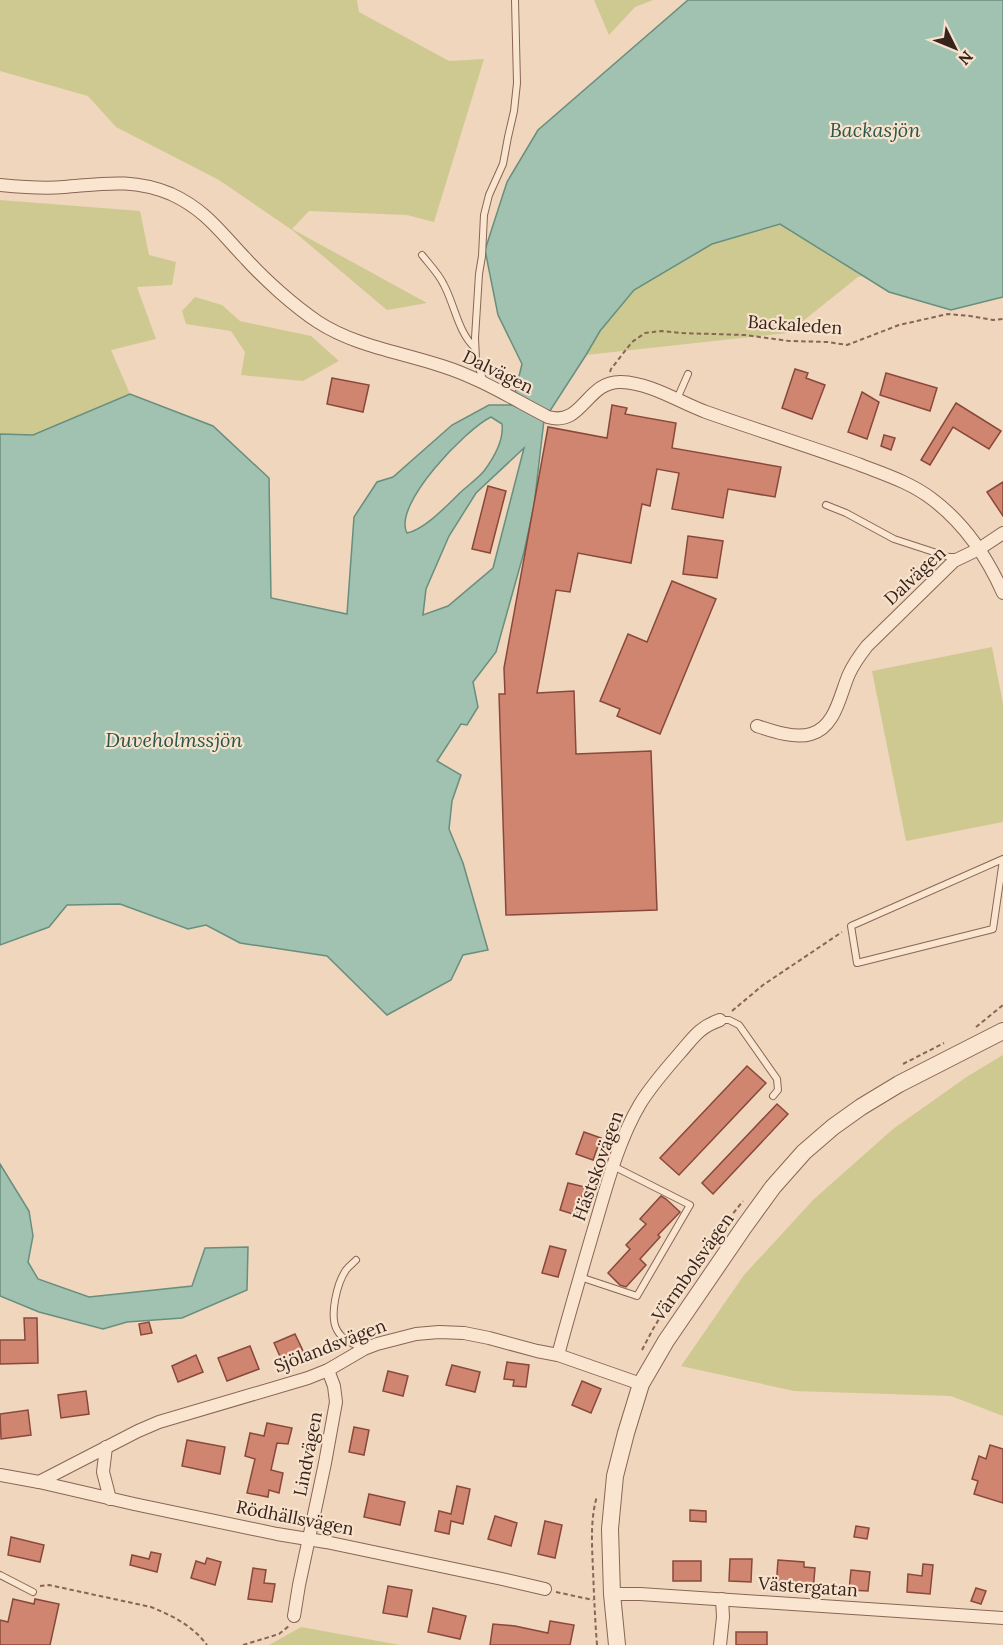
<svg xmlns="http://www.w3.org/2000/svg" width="1003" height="1645" viewBox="0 0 1003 1645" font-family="Lora,serif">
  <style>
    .green { fill: #cec991 }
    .water { fill: #a1c1b1; stroke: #688f7d; stroke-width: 1.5; fill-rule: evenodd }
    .building { fill: #d08571; stroke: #89493a; stroke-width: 1.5 }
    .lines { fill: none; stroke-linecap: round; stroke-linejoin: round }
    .service-casing { stroke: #865; stroke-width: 8 }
    .minor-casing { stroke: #865; stroke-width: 14 }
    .tertiary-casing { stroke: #865; stroke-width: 18 }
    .path { stroke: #865; stroke-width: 2; stroke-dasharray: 4.5 3; stroke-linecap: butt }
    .service { stroke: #fae5d0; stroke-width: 6 }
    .minor { stroke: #fae5d0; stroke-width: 12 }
    .tertiary { stroke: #fae5d0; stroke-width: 16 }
    .labels { text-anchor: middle; stroke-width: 4.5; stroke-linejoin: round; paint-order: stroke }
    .street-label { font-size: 18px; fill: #37231b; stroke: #f7e2cd }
    .water-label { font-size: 20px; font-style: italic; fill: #29584b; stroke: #f7e2cd }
  </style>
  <rect width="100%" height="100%" fill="#f0d6bd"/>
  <g class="green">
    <polygon points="0,0 357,0 359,12 449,61 484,59 434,222 407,215 309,211 292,229 427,303 387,310 292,230 219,180 116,127 88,96 0,71"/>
    <polygon points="594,0 653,0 635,7 609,35"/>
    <polygon points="0,200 140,211 149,255 176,262 172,285 137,287 156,339 111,350 130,394 33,435 0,434"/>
    <polygon points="780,223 864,276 858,277 788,333 586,355 600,331 634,290 712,244"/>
    <polygon points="195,297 222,305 240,321 311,336 339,361 303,381 241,375 245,352 231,331 186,324 182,311"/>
    <polygon points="992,647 1003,704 1003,822 906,841 872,671"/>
    <polygon points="1003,1055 1003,1416 951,1396 794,1391 681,1366 744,1275 813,1200 893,1129 968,1076"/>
    <polygon points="301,1627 400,1645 269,1645"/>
  </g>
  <g class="water">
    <path d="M688 0H1003V297L951 310 889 292 780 224 712 244 634 290 600 331 586 355 544 420 534 506 524 552 496 652 473 682 478 707 467 725 461 724 437 761 461 775 452 801 449 829 463 863 488 950 463 955 451 980 387 1015 327 956 240 943 206 925 188 929 120 904 67 905 49 927 0 945V434L33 435 130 394 213 426 269 478 271 598 347 614 354 517 377 482 393 477 452 425 489 405H512L522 364 498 315 485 250 507 182 538 130ZM491 417 502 424C504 440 493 459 484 471 478 478 470 484 463 490 449 503 426 529 407 533 392 505 466 429 491 417ZM524 448 493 568 448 606 423 615 426 589 449 536 476 493Z"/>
    <polygon points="0,1164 29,1211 33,1236 28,1262 38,1279 89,1297 192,1286 205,1248 248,1247 247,1290 182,1318 127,1322 103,1329 39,1312 0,1296"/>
  </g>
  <g class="building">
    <polygon points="795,369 808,373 806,378 825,385 812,419 782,408"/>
    <polygon points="886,373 937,388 930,411 880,395"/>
    <polygon points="332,378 369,385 363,412 327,404"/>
    <polygon points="862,392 879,402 867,439 848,432"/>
    <polygon points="956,403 1001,431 989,449 953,427 930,465 921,460"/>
    <polygon points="612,405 627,408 625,414 676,423 672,448 781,467 775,497 728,489 723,518 672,509 679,473 657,469 650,506 642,504 631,563 578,553 570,592 556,590 537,693 574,691 576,754 651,751 657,910 506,915 499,694 505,694 504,668 548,427 607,438"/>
    <polygon points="884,435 895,438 891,450 881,446"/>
    <polygon points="1003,482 1003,516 987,492"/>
    <polygon points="488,486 506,491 490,553 472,549"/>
    <polygon points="688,536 723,541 717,578 683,574"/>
    <polygon points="672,581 716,599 660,734 617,716 620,709 600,701 628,634 647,642"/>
    <polygon points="747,1066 766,1083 679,1175 660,1158"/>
    <polygon points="777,1104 788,1114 713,1194 702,1183"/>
    <polygon points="584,1132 601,1138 593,1160 576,1154"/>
    <polygon points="568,1183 585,1187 576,1215 560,1210"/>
    <polygon points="661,1196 666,1199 680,1212 658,1235 660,1237 640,1259 646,1265 626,1287 620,1285 608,1273 630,1249 626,1245 646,1224 640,1219"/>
    <polygon points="550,1246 566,1250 558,1277 542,1273"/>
    <polygon points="24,1318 37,1318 38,1363 0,1364 0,1340 25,1340"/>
    <polygon points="149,1322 152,1333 141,1335 139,1324"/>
    <polygon points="295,1334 304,1353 283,1363 274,1343"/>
    <polygon points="250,1346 259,1369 227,1381 218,1358"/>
    <polygon points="196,1355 203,1372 178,1382 172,1366"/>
    <polygon points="507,1362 529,1365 526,1387 513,1386 514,1380 504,1379"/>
    <polygon points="452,1365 480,1372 475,1392 446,1385"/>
    <polygon points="388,1371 408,1376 403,1396 383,1391"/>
    <polygon points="582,1381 601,1389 591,1413 572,1405"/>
    <polygon points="86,1391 89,1414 61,1418 58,1395"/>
    <polygon points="28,1410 31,1435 1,1439 0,1414"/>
    <polygon points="267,1423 292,1428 288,1444 277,1443 271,1470 283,1473 279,1493 269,1490 268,1497 247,1493 255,1459 245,1456 250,1433 264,1436"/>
    <polygon points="354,1427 369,1430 364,1455 349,1452"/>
    <polygon points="187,1440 225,1447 220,1474 182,1466"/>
    <polygon points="990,1445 1003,1449 1003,1503 974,1494 978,1481 972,1479 979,1456 986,1459"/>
    <polygon points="457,1486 470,1489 463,1524 451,1521 449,1534 435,1531 439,1511 451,1514"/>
    <polygon points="369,1494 405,1502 400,1525 364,1517"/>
    <polygon points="690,1510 706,1511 706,1522 690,1521"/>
    <polygon points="495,1516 517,1523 511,1546 488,1539"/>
    <polygon points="545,1521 562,1525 555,1558 538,1554"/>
    <polygon points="856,1526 869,1528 867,1539 854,1537"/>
    <polygon points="11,1537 44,1545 40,1562 8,1555"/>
    <polygon points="151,1552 161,1554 157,1572 130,1565 132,1555 149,1559"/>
    <polygon points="207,1558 221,1562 215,1585 191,1578 196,1561 205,1564"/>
    <polygon points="730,1559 752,1559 751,1582 729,1581"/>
    <polygon points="778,1560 804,1562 804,1567 815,1568 813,1591 776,1588"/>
    <rect x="673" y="1561" width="28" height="20"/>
    <polygon points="923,1564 933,1565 930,1594 907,1592 908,1574 922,1576"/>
    <polygon points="253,1568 266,1570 264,1583 275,1584 272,1602 248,1599"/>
    <polygon points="851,1570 870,1572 868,1591 849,1590"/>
    <polygon points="388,1586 412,1590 407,1617 383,1613"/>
    <polygon points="976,1588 986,1591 981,1604 971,1601"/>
    <polygon points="13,1599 34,1604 35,1599 59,1604 50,1645 0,1645 0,1620 8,1622"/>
    <polygon points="433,1608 466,1616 460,1639 428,1632"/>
    <polygon points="550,1621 574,1625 570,1645 490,1645 493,1624 515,1626 548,1633"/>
    <rect x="736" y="1632" width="31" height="13"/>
  </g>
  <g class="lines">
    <g class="service-casing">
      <g id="service">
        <path d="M422 255C430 265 439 274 444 285 455 306 458 332 475 348"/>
        <polyline points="484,382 476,360 475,338 479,274 482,256 484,215 489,195 503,164 508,137 514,111 517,83 515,0"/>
        <polyline points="677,399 688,374"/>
        <polyline points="826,505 846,513 894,539 949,557 958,557"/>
        <polyline points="1003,860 993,929 857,963 851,926 1003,859"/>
        <polyline points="720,1020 729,1020 739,1025 777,1079 778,1090 773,1096"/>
        <path d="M356 1260C353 1263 349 1266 346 1270 337 1283 329 1316 337 1330 342 1340 354 1344 364 1349"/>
        <polyline points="580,1277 637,1296 690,1205 613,1166"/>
        <polyline points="0,1575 33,1592"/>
      </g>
    </g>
    <g class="minor-casing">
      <g id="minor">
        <path d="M0 185C21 187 42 189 64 187 103 184 132 178 171 194 206 210 221 233 246 259 265 280 294 306 318 322 355 346 400 352 442 366 480 378 513 399 548 417 583 427 586 381 621 382 651 383 679 402 706 412 757 430 808 446 858 464 883 474 910 482 932 499 964 523 987 557 1003 593"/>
        <path d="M757 726C772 731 795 739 811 734 836 727 840 694 849 674 854 663 860 655 867 646L954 561 979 549 1003 533"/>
        <path d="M558 1355C569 1314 581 1273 593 1232 606 1189 617 1143 640 1104 651 1086 665 1070 679 1054 693 1038 699 1027 720 1020"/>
        <polyline points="106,1447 103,1472 110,1499"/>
        <polyline points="0,1475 39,1482 134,1504 277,1534 326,1542 502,1579 545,1589"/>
        <polyline points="39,1482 138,1431 159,1422 308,1378 328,1370 364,1349 377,1344 416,1334 439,1332 464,1333 489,1338 537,1351 558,1355 641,1384"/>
        <polyline points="612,1594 640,1594 1003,1618"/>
        <polyline points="294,1616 299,1585 325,1463 336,1402 334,1386 328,1370"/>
        <polyline points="720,1645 723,1617 722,1599"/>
      </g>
    </g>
    <g class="tertiary-casing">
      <polyline id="tertiary" points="617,1645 612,1594 610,1529 615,1476 626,1433 641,1384 666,1341 744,1227 773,1187 804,1152 833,1127 861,1107 899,1084 1003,1031"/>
    </g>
    <g class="path">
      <polyline points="610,372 611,369 632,342 645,333 661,331 681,333 745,335 789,341 828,342 847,345 899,325 948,314 970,316 993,320 1003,319"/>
      <polyline points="732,1011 763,985 842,932"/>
      <polyline points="976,1027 1003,1005"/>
      <polyline points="903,1064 944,1043"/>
      <polyline points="642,1350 653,1329 691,1266 743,1201"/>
      <path d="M40 1586 49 1585 151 1607C173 1616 193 1626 207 1645"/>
      <polyline points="556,1592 593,1600"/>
      <polyline points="243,1645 279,1634 289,1626"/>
      <path d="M597 1645C595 1620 594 1595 593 1570 592 1545 590 1520 597 1496"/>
    </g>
    <use href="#service" class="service"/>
    <use href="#minor" class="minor"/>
    <use href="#tertiary" class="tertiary"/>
  </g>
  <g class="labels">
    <g class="street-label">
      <text transform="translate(795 325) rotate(4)" y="6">Backaleden</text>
      <text transform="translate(498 372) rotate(26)" y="6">Dalvägen</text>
      <text transform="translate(915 576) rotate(-43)" y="6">Dalvägen</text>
      <text transform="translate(598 1166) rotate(-70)" y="6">Hästskovägen</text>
      <text transform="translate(693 1267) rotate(-55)" y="6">Värmbolsvägen</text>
      <text transform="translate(330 1346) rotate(-21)" y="6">Sjölandsvägen</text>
      <text transform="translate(308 1454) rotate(-79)" y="6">Lindvägen</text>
      <text transform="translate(295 1518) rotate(11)" y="6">Rödhällsvägen</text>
      <text transform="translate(808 1587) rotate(4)" y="6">Västergatan</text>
    </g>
    <g class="water-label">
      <text x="875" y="137">Backasjön</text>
      <text x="174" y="747">Duveholmssjön</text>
    </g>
  </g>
  <g transform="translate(955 48) rotate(133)" stroke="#f7e2cd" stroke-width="4.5" paint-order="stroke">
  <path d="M0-4.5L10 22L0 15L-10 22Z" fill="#37231b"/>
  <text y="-9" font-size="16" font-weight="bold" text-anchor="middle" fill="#37231b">N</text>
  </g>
</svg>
